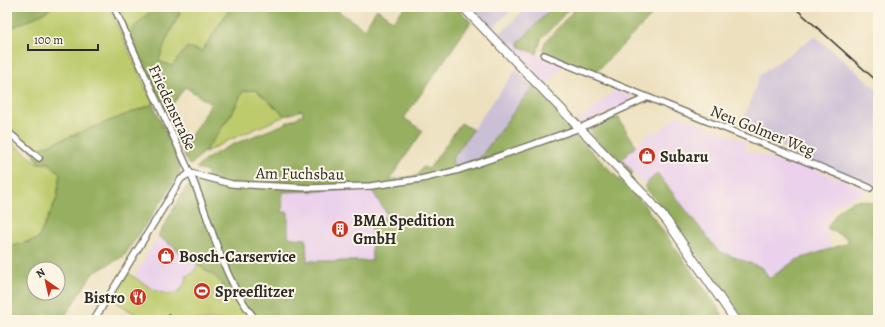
<svg xmlns="http://www.w3.org/2000/svg" width="885" height="327" viewBox="0 0 885 327" font-family="Alegreya,serif">
  <style>
    .built { fill: #ebd1eb }
    .industrial { fill: #cbbfd5 }
    .green { fill: #becb6d; stroke: #747b4c }
    .forest { fill: #96af60; stroke: #606d46; fill-rule: evenodd }
    .lines { fill: none; stroke-linecap: round; stroke-linejoin: round }
    .street-casing { stroke: #6f6a5e; stroke-width: 8 }
    .secondary-casing { stroke: #6f6a5e; stroke-width: 10 }
    .street { stroke: #fff; stroke-width: 5.5 }
    .secondary { stroke: #fff; stroke-width: 8 }
    .rail { stroke: #2b2b2b; stroke-width: 1.5 }
    .labels { text-anchor: middle; stroke-width: 4; stroke-linejoin: round; paint-order: stroke }
    .street-label { font-size: 16px; fill: #2b2b2b; stroke: #fcf5e5 }
    .poi-label { font-size: 16px; font-weight: bold; fill: #2b2b2b; stroke: #fcf5e5; text-anchor: start }
  </style>
  <rect width="100%" height="100%" fill="#fcf5e5"/>
  <filter id="ink" filterUnits="userSpaceOnUse"><feTurbulence type="fractalNoise" baseFrequency=".025" numOctaves="2"/><feDisplacementMap in="SourceGraphic" scale="8" xChannelSelector="R" yChannelSelector="G"/><feConvolveMatrix kernelMatrix="1 2 1 2 8 2 1 2 1" color-interpolation-filters="sRGB"/></filter>
  <filter id="wash" filterUnits="userSpaceOnUse"><feTurbulence type="fractalNoise" baseFrequency=".012" numOctaves="4" result="noise"/><feDisplacementMap in="SourceGraphic" scale="16" xChannelSelector="R" yChannelSelector="G"/><feGaussianBlur stdDeviation="0.9" result="paint"/><feColorMatrix in="noise" values="0 0 0 0 0 0 0 0 0 0 0 0 0 0 0 0 0 1.4 0 .05"/><feComposite in="paint" operator="in"/></filter>
  <g filter="url(#wash)">
    <rect width="100%" height="100%" fill="#ece0be"/>
    <g class="built">
      <polygon points="512,41 518,43 520,47 564,66 546,86 507,45"/>
      <polygon points="615,90 632,97 623,106 582,124 575,117 583,117"/>
      <polygon points="678,115 747,142 744,149 789,166 792,162 795,161 868,190 835,206 826,225 831,249 796,260 769,280 763,268 718,251 657,173 644,186 622,159 651,131 655,135"/>
      <polygon points="371,189 389,216 371,219 372,261 306,261 306,240 292,238 288,236 288,212 282,212 283,191"/>
      <polygon points="158,236 218,278 200,319 134,277"/>
    </g>
    <g class="industrial">
      <polygon points="469,7 514,7 494,27 491,27"/>
      <polygon points="527,7 553,7 518,43 512,41 507,45 499,35"/>
      <polygon points="815,36 878,90 878,184 876,187 787,151 787,149 740,129 760,75"/>
      <polygon points="516,70 533,86 479,159 453,168 451,159"/>
    </g>
    <g class="green">
      <polygon points="52,7 109,7 153,104 33,151 7,128 7,30 42,14"/>
      <polygon points="125,7 155,7 128,33 120,15"/>
      <polygon points="173,7 231,7 202,51 172,66 158,61 166,40 180,13"/>
      <polygon points="256,90 285,116 229,140 204,153 233,112 243,91"/>
      <polygon points="7,139 38,163 49,163 60,173 57,198 38,239 12,246 7,251"/>
      <path d="M198 265 218 278 234 302 238 300 252 320H144L112 299 127 273C146 283 175 312 187 278L186 276 192 274Z"/>
    </g>
    <g class="forest">
      <polygon points="7,7 52,7 42,14 7,30"/>
      <path d="M155 7H173L180 12 166 40 159 61 172 66 187 47 202 51 231 7H332L364 29 377 9 393 21 405 7H456L471 22 404 118 423 131 389 180 417 176 423 167 429 169 461 123 473 130 452 159 453 167 479 159 533 86C546 101 564 116 572 135L579 139 642 202 723 315 720 320H252L238 300 234 302 217 278 158 236 187 186 205 180 208 172 196 168C226 140 269 135 303 114L302 110 285 116 256 90 243 91C230 118 213 144 191 165L188 164 182 150 211 104 185 87 165 115 128 33ZM371 189 388 216 371 219 372 261H307L306 239 292 238 288 236V212H282L283 192Z"/>
      <polygon points="553,7 571,7 541,39 537,54 520,47 518,43"/>
      <polygon points="577,7 660,7 595,73 545,52 543,49 545,42"/>
      <path d="M153 104 180 165 179 175 124 256 93 273 62 320H7V251L12 246 38 239 57 198 60 173 49 163H38L33 151ZM34 269H58V293H34Z"/>
      <polygon points="618,117 636,146 622,159 633,173 630,176 591,134 591,129"/>
      <path d="M657 173 718 251 763 268 769 279 796 260 848 243 847 238 827 228C840 206 852 193 878 205V320H745L673 220 644 186Z"/>
    </g>
  </g>
  <g filter="url(#ink)">
    <g class="lines">
      <g class="street-casing">
        <g id="street">
          <path d="M114 7C139 63 165 118 190 173 212 222 221 278 256 320"/>
          <path d="M544 55C652 100 762 142 870 188"/>
          <polyline points="7,131 39,158"/>
          <polyline points="94,320 181,179 190,173 232,184 310,188 371,186 421,179 459,170 580,128 646,98"/>
        </g>
      </g>
      <g class="secondary-casing">
        <polyline id="secondary" points="463,7 651,202 667,221 735,320"/>
      </g>
      <use href="#street" class="street"/>
      <use href="#secondary" class="secondary"/>
      <g class="rail">
        <polyline points="794,7 878,82"/>
        <polyline points="169,314 169,320"/>
      </g>
    </g>
  </g>
  <defs>
    <g id="shop-disc" transform="scale(0.9)"><circle r="9.5" fill="#c8321e" stroke="#fcf5e5"/><path d="M-5-2.5h2.3a2.7 3.5 0 0 1 5.4 0H5L5.5 6h-11ZM-1.5-2.5h3a1.5 2.3 0 0 0-3 0Z" fill="#fff"/></g>
    <g id="building-disc" transform="scale(0.9)"><circle r="9.5" fill="#c8321e" stroke="#fcf5e5"/><path d="M-4-6H4V6H1V3H-1V6H-4ZM-2.5-4.3h1.7v1.8h-1.7ZM.8-4.3h1.7v1.8H.8ZM-2.5-1h1.7V.8h-1.7ZM.8-1h1.7V.8H.8Z" fill="#fff"/></g>
    <g id="stadium-disc" transform="scale(0.9)"><circle r="9.5" fill="#c8321e" stroke="#fcf5e5"/><path d="M0-5a6.5 5 0 1 0 0 10a6.5 5 0 1 0 0-10ZM-3.5-1.8h7v3.6h-7Z" fill="#fff"/></g>
    <g id="restaurant-disc" transform="scale(0.9)"><circle r="9.5" fill="#c8321e" stroke="#fcf5e5"/><path d="M-5-6h1v4h1v-4h1v4h1v-4h1v5L-1.5 .5V6h-2V.5L-5-1ZM5-6V6H3V1.5H1.5Q1.5-4 5-6Z" fill="#fff"/></g>
  </defs>
  <g fill-rule="evenodd">
    <use href="#shop-disc" x="647" y="156"/>
    <use href="#building-disc" x="340" y="229"/>
    <use href="#shop-disc" x="166" y="256"/>
    <use href="#stadium-disc" x="202" y="291"/>
    <use href="#restaurant-disc" x="138" y="297"/>
  </g>
  <g class="labels">
    <g class="street-label">
      <text transform="translate(173 107) rotate(65)" y="6">Friedenstraße</text>
      <text transform="translate(763 130) rotate(22)" y="6">Neu Golmer Weg</text>
      <text transform="translate(300 173) rotate(1)" y="6">Am Fuchsbau</text>
    </g>
    <g class="poi-label">
      <text x="660" y="162">Subaru</text>
      <text x="353" y="226">BMA Spedition<tspan x="353" dy="18">GmbH</tspan></text>
      <text x="179" y="262">Bosch-Carservice</text>
      <text x="215" y="297">Spreeflitzer</text>
      <text x="125" y="303" text-anchor="end">Bistro</text>
    </g>
  </g>
  <rect width="885" height="327" fill="none" stroke="#fcf5e5" stroke-width="24"/>
  <g transform="translate(46 281) rotate(326)"><circle r="19" fill="#fcf5e5" stroke="#a8a49b"/>
  <path d="M0-3L7 15L0 10L-7 15Z" fill="#c8321e"/>
  <text y="-6" font-size="11" font-weight="bold" text-anchor="middle" fill="#2b2b2b">N</text>
  </g>
  <path d="M28 44v6h70v-6" fill="none" stroke="#2b2b2b" stroke-width="2"/>
  <text x="34" y="44" font-size="12" fill="#2b2b2b" stroke="#fcf5e5" stroke-width="3" paint-order="stroke">100 m</text>
</svg>
